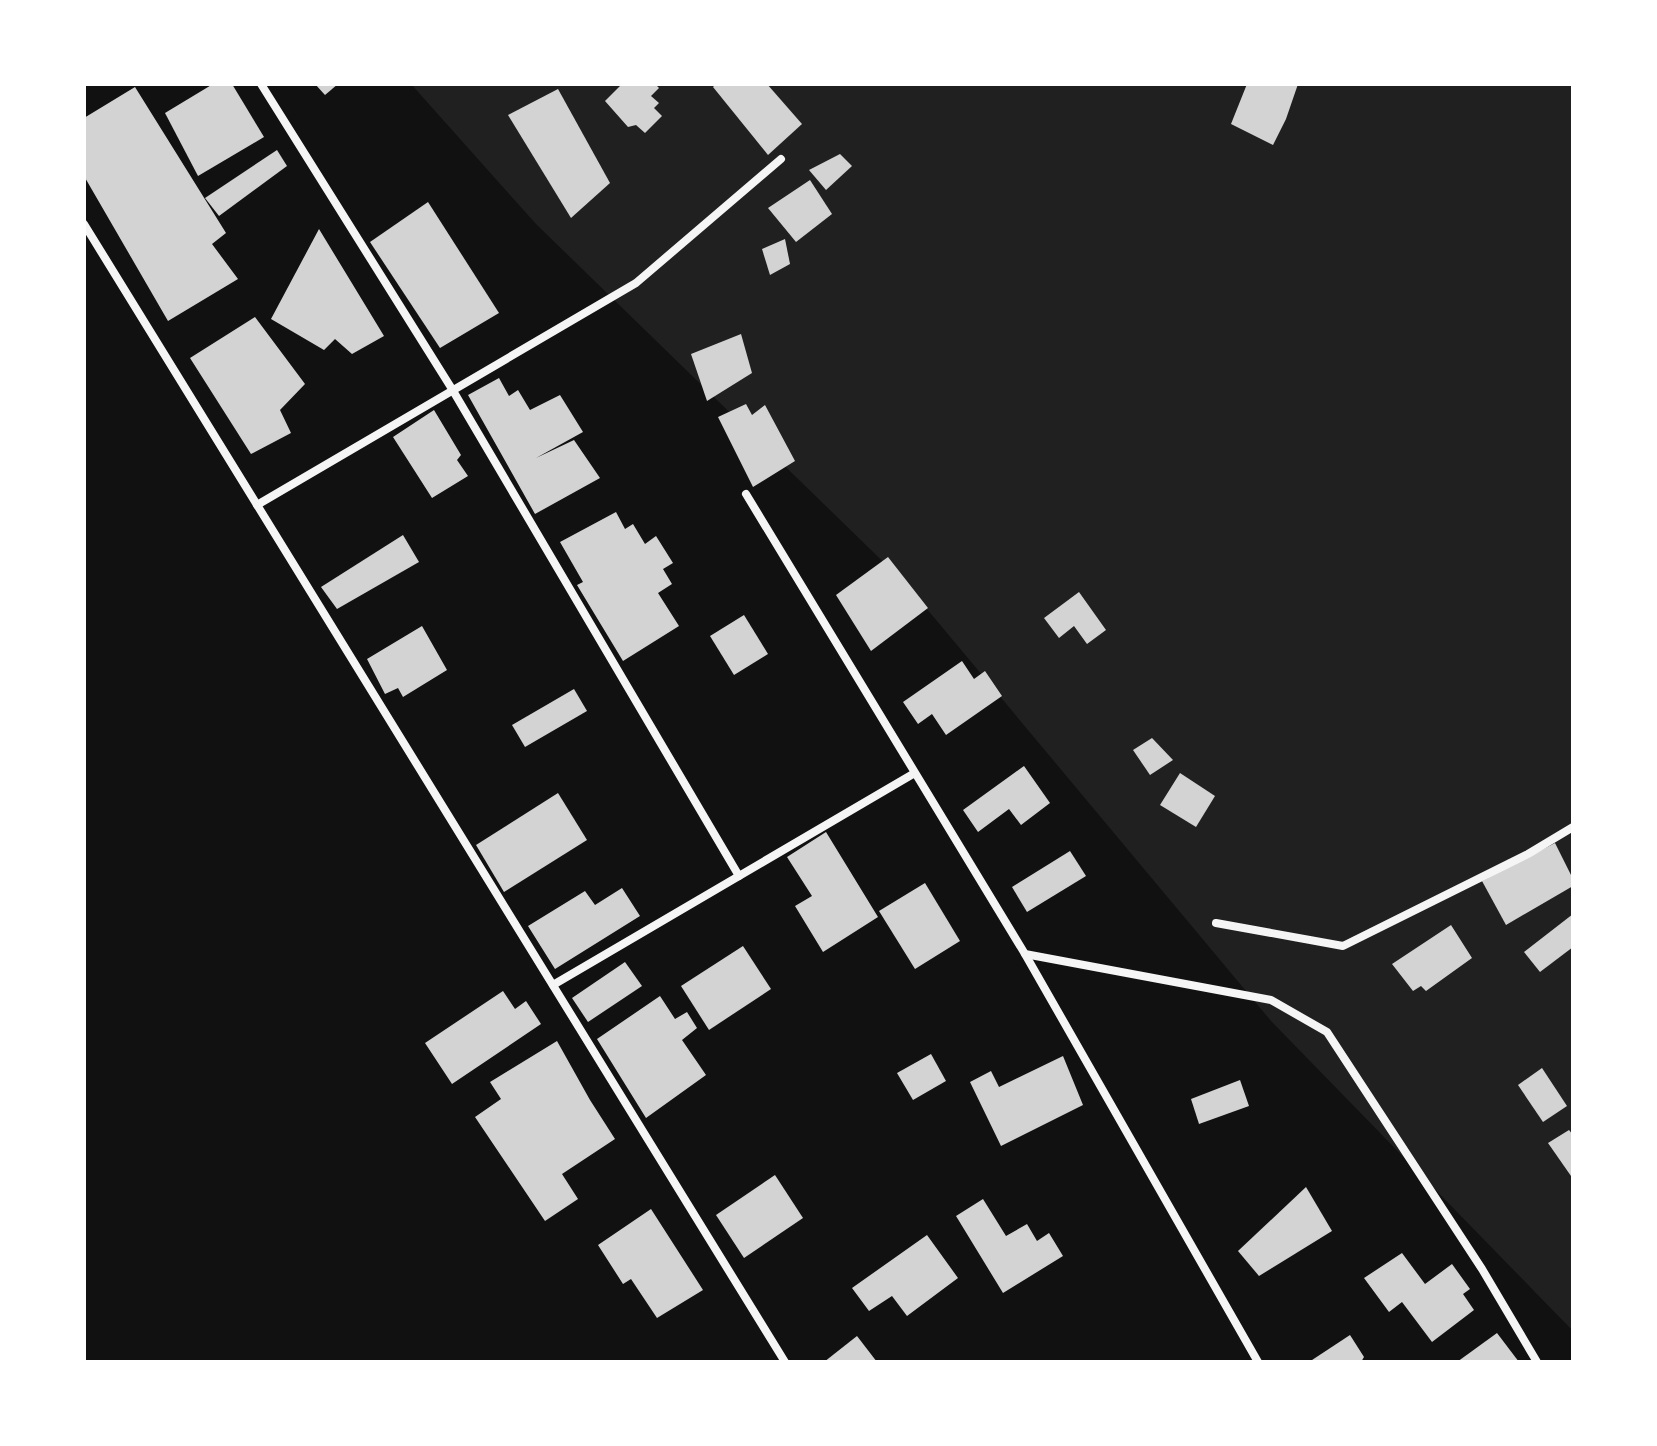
<svg xmlns="http://www.w3.org/2000/svg" width="1657" height="1446" viewBox="0 0 1657 1446" font-family="Arial,sans-serif">
  <style>
    .green { fill: #202020 }
    .building { fill: #d3d3d3 }
    .lines { fill: none; stroke-linecap: round; stroke-linejoin: round }
    .minor { stroke: #f5f5f5; stroke-width: 8 }
  </style>
  <rect width="100%" height="100%" fill="#111"/>
  <polygon class="green" points="411,84 1573,84 1573,1331 1271,1021 906,584 536,224"/>
  <g class="building">
    <polygon points="213,84 232,84 264,137 198,176 165,113"/>
    <polygon points="315,84 338,84 325,95"/>
    <polygon points="622,84 655,84 659,88 651,96 659,103 654,108 662,116 645,133 636,125 628,127 605,101"/>
    <polygon points="716,84 767,84 802,124 768,155 713,87"/>
    <polygon points="1247,84 1298,84 1286,119 1273,145 1231,124"/>
    <polygon points="135,87 226,233 212,244 238,279 168,321 84,176 84,118"/>
    <polygon points="558,89 610,183 571,218 508,115"/>
    <polygon points="277,150 287,166 219,216 205,198"/>
    <polygon points="840,154 852,166 826,190 809,170"/>
    <polygon points="810,180 832,214 796,242 768,208"/>
    <polygon points="428,202 499,313 440,348 370,242"/>
    <polygon points="319,229 384,336 352,354 335,339 324,350 271,319"/>
    <polygon points="785,239 790,264 770,275 762,249"/>
    <polygon points="255,317 305,384 280,410 291,433 251,454 190,358"/>
    <polygon points="741,334 752,373 707,401 691,354"/>
    <polygon points="499,378 509,396 518,390 530,410 560,395 583,432 536,458 574,440 600,478 535,514 468,395"/>
    <polygon points="746,404 752,415 765,405 795,461 753,487 718,417"/>
    <polygon points="434,410 461,455 457,460 468,476 432,498 393,437"/>
    <polygon points="616,512 625,529 633,524 645,544 656,536 673,563 663,569 672,584 658,593 679,626 623,661 577,585 583,582 560,542"/>
    <polygon points="403,535 419,562 337,609 321,587"/>
    <polygon points="888,557 928,608 871,651 836,595"/>
    <polygon points="1079,592 1106,630 1087,644 1074,626 1059,638 1044,618"/>
    <polygon points="744,615 768,654 734,675 710,636"/>
    <polygon points="422,626 447,670 403,697 398,688 385,694 367,659"/>
    <polygon points="962,661 974,679 985,671 1002,696 946,735 932,714 918,724 903,702"/>
    <polygon points="574,689 587,711 525,747 512,725"/>
    <polygon points="1152,738 1173,760 1150,775 1133,750"/>
    <polygon points="1024,766 1050,803 1021,825 1009,809 978,832 963,810"/>
    <polygon points="1180,773 1215,796 1196,827 1160,805"/>
    <polygon points="558,793 587,840 504,892 476,845"/>
    <polygon points="826,832 878,917 823,952 795,906 812,896 787,857"/>
    <polygon points="1555,843 1573,879 1573,886 1506,925 1482,881"/>
    <polygon points="1070,851 1086,876 1027,912 1012,887"/>
    <polygon points="925,883 960,941 915,969 879,911"/>
    <polygon points="622,888 640,916 555,969 528,926 585,891 595,905"/>
    <polygon points="1573,914 1573,947 1540,972 1524,952"/>
    <polygon points="1451,925 1472,958 1426,991 1421,986 1413,991 1392,964"/>
    <polygon points="743,946 771,989 709,1030 681,986"/>
    <polygon points="625,962 642,986 588,1022 572,998"/>
    <polygon points="503,991 515,1009 526,1001 541,1024 452,1084 425,1043"/>
    <polygon points="660,996 675,1019 687,1012 697,1028 682,1040 706,1075 646,1118 597,1039"/>
    <polygon points="557,1041 590,1100 615,1139 562,1174 578,1199 545,1221 475,1117 501,1099 490,1082"/>
    <polygon points="931,1054 946,1081 913,1100 897,1073"/>
    <polygon points="1063,1056 1083,1105 1001,1146 970,1082 991,1071 999,1087"/>
    <polygon points="1542,1068 1567,1106 1543,1122 1518,1085"/>
    <polygon points="1240,1080 1249,1106 1199,1124 1191,1099"/>
    <polygon points="1569,1130 1573,1135 1573,1174 1571,1176 1548,1143"/>
    <polygon points="775,1175 803,1218 744,1258 716,1215"/>
    <polygon points="1306,1187 1332,1231 1259,1276 1238,1251"/>
    <polygon points="983,1199 1006,1236 1027,1224 1037,1241 1049,1233 1063,1256 1003,1293 956,1216"/>
    <polygon points="651,1209 703,1290 657,1318 631,1279 623,1284 598,1245"/>
    <polygon points="927,1235 958,1278 907,1316 892,1296 869,1311 852,1288"/>
    <polygon points="1402,1253 1425,1284 1452,1264 1470,1289 1463,1294 1474,1310 1432,1342 1402,1302 1389,1312 1364,1278"/>
    <polygon points="1497,1333 1519,1362 1457,1362"/>
    <polygon points="1350,1335 1364,1357 1361,1362 1309,1362"/>
    <polygon points="857,1336 877,1362 824,1362"/>
  </g>
  <g class="lines">
    <g class="minor">
      <polyline points="261,84 452,389 739,876"/>
      <polyline points="84,224 785,1362"/>
      <polyline points="746,494 1025,954 1271,1000 1327,1032 1482,1269 1537,1362"/>
      <polyline points="257,505 636,283 781,159"/>
      <polyline points="1216,923 1343,946 1528,854 1573,827"/>
      <polyline points="1025,954 1258,1362"/>
      <polyline points="553,985 913,774"/>
    </g>
  </g>
  <rect width="1657" height="1446" fill="none" stroke="#ffffff" stroke-width="172"/>
</svg>
